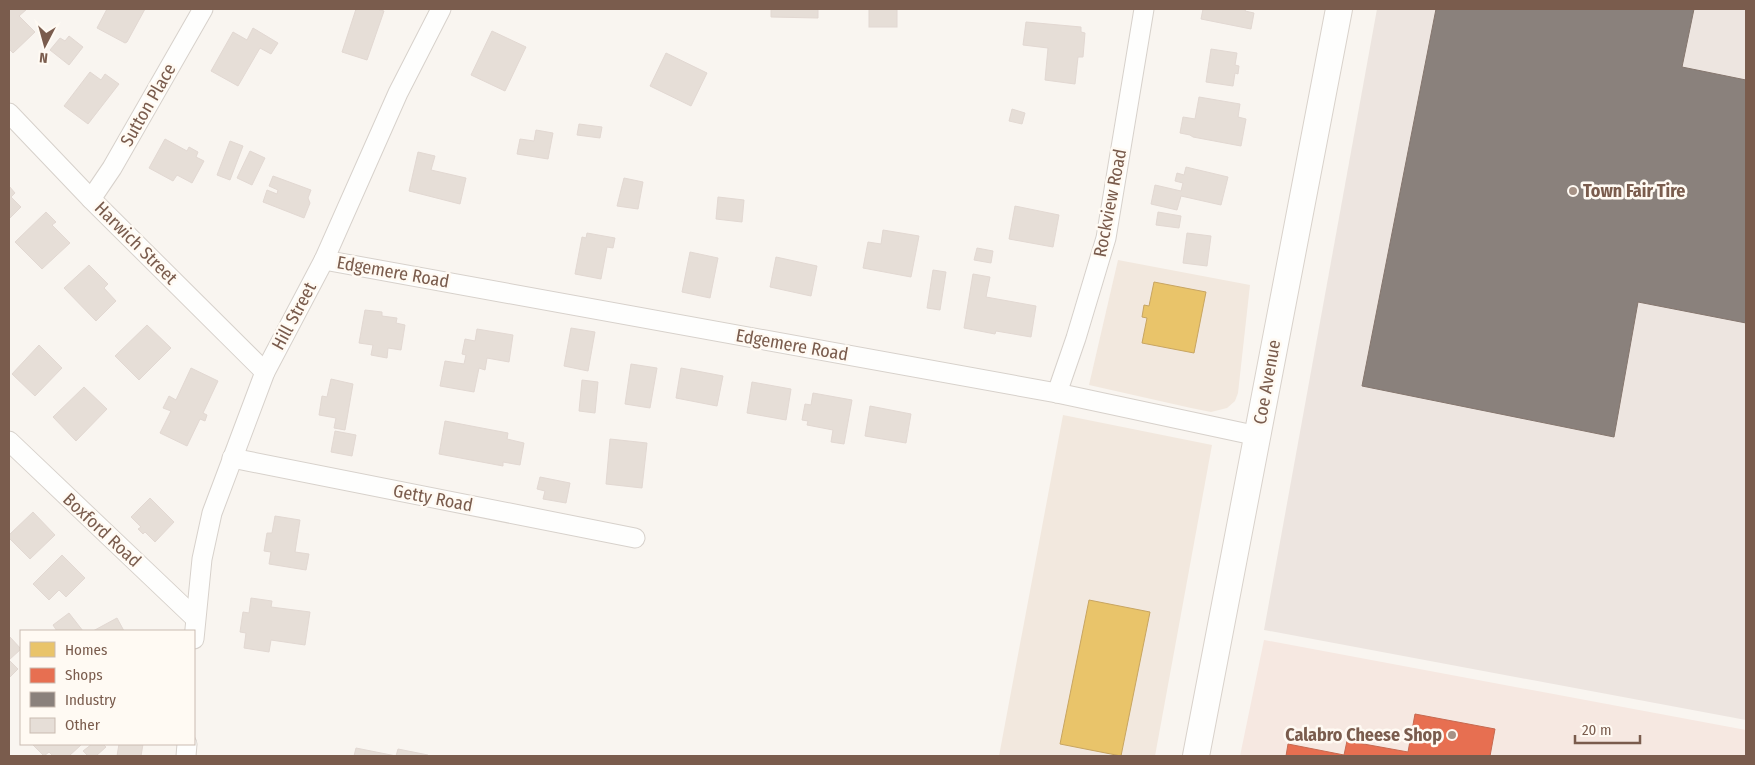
<svg xmlns="http://www.w3.org/2000/svg" width="1755" height="765" viewBox="0 0 1755 765" font-family="'Fira Sans Condensed',sans-serif">
  <style>
    .residential { fill: #f2e8de }
    .commercial { fill: #f6e8e1 }
    .industrial { fill: #ede5e0 }
    .homes { fill: #e9c46a; stroke: #c8a561 }
    .shops { fill: #e76f51; stroke: #c66950 }
    .industry { fill: #8a817c; stroke: #85766e }
    .building { fill: #e6ded7; stroke: #e2d8d2 }
    .lines { fill: none; stroke-linecap: round; stroke-linejoin: round }
    .minor-casing { stroke: #d7d1cb; stroke-width: 21 }
    .secondary-casing { stroke: #d9d2cb; stroke-width: 28 }
    .minor { stroke: #fefefd; stroke-width: 19 }
    .secondary { stroke: #fefefd; stroke-width: 26 }
    .poi-dot { fill: #a69286; stroke: #fffaf3; stroke-width: 2 }
    .labels { text-anchor: middle; stroke-width: 5; stroke-linejoin: round; paint-order: stroke }
    .street-label { font-size: 18px; fill: #7a5c4d; stroke: #fffaf3 }
    .poi-label { font-size: 18px; font-weight: bold; fill: #7a5c4d; stroke: #fffaf3; text-anchor: start }
  </style>
  <rect width="100%" height="100%" fill="#f9f5f0"/>
  <g class="residential">
    <polygon points="1118,260 1250,285 1238,393 1235,401 1227,408 1211,412 1191,408 1089,385"/>
    <polygon points="1063,415 1212,445 1155,756 999,756"/>
  </g>
  <polygon class="commercial" points="1264,640 1746,730 1746,756 1240,756"/>
  <polygon class="industrial" points="1377,9 1746,9 1746,720 1264,630"/>
  <g class="homes">
    <polygon points="1154,282 1206,292 1194,353 1142,343 1147,318 1142,317 1144,305 1149,306"/>
    <polygon points="1089,600 1150,612 1121,756 1060,744"/>
  </g>
  <polygon class="shops" points="1415,714 1495,729 1490,756 1286,756 1288,744 1344,755 1347,741 1408,752"/>
  <polygon class="industry" points="1436,9 1694,9 1682,67 1746,80 1746,323 1638,302 1614,437 1362,386"/>
  <g class="building">
    <polygon points="9,9 27,9 19,16 35,32 13,53 9,49"/>
    <polygon points="107,9 145,9 127,42 125,43 97,28"/>
    <polygon points="356,9 377,9 384,11 367,60 342,52"/>
    <polygon points="771,9 818,9 818,18 771,17"/>
    <rect x="869" y="9" width="28" height="18"/>
    <polygon points="1203,9 1246,9 1245,11 1254,13 1251,29 1201,19"/>
    <polygon points="1026,22 1081,27 1081,32 1085,33 1083,57 1078,57 1075,84 1045,80 1048,48 1023,45"/>
    <polygon points="253,28 278,43 271,54 260,48 238,86 211,71 233,32 247,40"/>
    <polygon points="492,31 526,47 505,91 471,75"/>
    <polygon points="69,36 83,47 69,65 50,50 60,38 65,41"/>
    <polygon points="1211,49 1237,53 1235,65 1239,66 1238,74 1235,73 1233,86 1206,82"/>
    <polygon points="666,53 707,73 691,106 650,86"/>
    <polygon points="90,72 101,80 105,74 119,84 88,124 64,106"/>
    <polygon points="1199,97 1240,104 1238,117 1246,119 1241,146 1193,137 1190,135 1180,133 1183,117 1195,119"/>
    <polygon points="1012,109 1025,113 1022,124 1009,121"/>
    <polygon points="579,124 602,127 600,138 577,135"/>
    <polygon points="536,130 553,133 548,159 517,154 520,139 534,141"/>
    <polygon points="165,139 187,151 189,147 198,152 196,157 204,161 192,183 177,175 173,181 149,168"/>
    <polygon points="230,141 243,146 230,180 217,175"/>
    <polygon points="250,151 265,158 252,185 237,178"/>
    <polygon points="418,152 435,156 431,170 466,178 460,204 409,191"/>
    <polygon points="1186,167 1228,177 1221,205 1181,196 1177,210 1151,204 1155,185 1181,191 1183,183 1175,181 1177,173 1184,175"/>
    <polygon points="273,176 311,190 308,198 310,203 304,218 263,202 267,190 277,194 278,190 269,186"/>
    <polygon points="624,178 643,182 638,209 617,206"/>
    <polygon points="9,186 15,193 11,197 21,207 9,219"/>
    <polygon points="718,197 744,200 742,222 716,219"/>
    <polygon points="1015,206 1059,215 1053,247 1009,239"/>
    <polygon points="46,212 56,222 52,225 70,243 42,269 15,242"/>
    <polygon points="1158,212 1181,216 1179,228 1156,225"/>
    <polygon points="883,230 919,236 911,277 863,268 868,242 881,244"/>
    <polygon points="587,233 615,238 613,248 607,247 601,279 575,274 582,237 586,238"/>
    <polygon points="1187,233 1211,236 1207,266 1183,263"/>
    <polygon points="977,248 993,251 991,263 974,260"/>
    <polygon points="690,252 718,258 710,298 682,292"/>
    <polygon points="776,257 817,266 811,296 770,287"/>
    <polygon points="89,265 108,284 104,288 116,301 96,321 64,288"/>
    <polygon points="933,270 946,272 940,310 927,308"/>
    <polygon points="973,274 990,277 986,297 1036,306 1031,337 996,331 995,334 964,328"/>
    <polygon points="365,310 382,312 382,316 397,318 396,323 405,325 401,350 388,348 387,358 371,355 373,345 359,343"/>
    <polygon points="147,325 171,348 139,380 115,356"/>
    <polygon points="571,328 595,332 588,371 564,366"/>
    <polygon points="477,329 513,335 509,362 487,358 485,370 479,368 474,392 440,386 445,361 464,364 466,355 462,354 465,339 475,341"/>
    <polygon points="39,345 62,368 35,396 12,374"/>
    <polygon points="631,364 657,368 650,408 625,404"/>
    <polygon points="191,368 218,381 203,413 207,415 205,421 200,419 187,446 160,433 171,411 163,408 169,396 176,400"/>
    <polygon points="681,368 723,376 717,406 676,398"/>
    <polygon points="331,379 353,384 345,430 334,428 336,418 319,415 322,396 327,397"/>
    <polygon points="582,380 598,382 595,413 579,411"/>
    <polygon points="752,382 791,389 786,420 747,413"/>
    <polygon points="84,387 107,409 76,441 53,417"/>
    <polygon points="813,393 852,400 844,444 831,442 833,430 807,425 808,421 802,420 805,404 811,405"/>
    <polygon points="870,406 911,414 906,443 865,436"/>
    <polygon points="445,421 508,433 507,439 524,443 520,465 503,462 503,466 439,454"/>
    <polygon points="335,431 356,435 352,456 331,452"/>
    <polygon points="610,439 647,443 642,488 606,484"/>
    <polygon points="540,477 570,483 566,503 543,499 545,491 537,489"/>
    <polygon points="150,498 174,522 155,542 145,532 143,534 138,529 141,527 131,517"/>
    <polygon points="33,512 55,535 30,559 9,538 9,535"/>
    <polygon points="275,516 300,520 295,552 309,554 306,570 269,564 271,552 264,551 267,533 272,533"/>
    <polygon points="62,555 85,578 66,597 59,590 49,600 33,584"/>
    <polygon points="251,598 272,601 271,607 310,612 305,645 271,640 269,652 244,648 246,633 240,632 243,612 249,613"/>
    <polygon points="69,613 83,631 57,631 53,625"/>
    <polygon points="117,618 124,631 93,631"/>
    <polygon points="10,637 21,649 9,660 18,669 9,678"/>
    <polygon points="32,744 80,744 81,745 69,756 53,756 49,752 44,756"/>
    <polygon points="92,744 103,744 106,747 96,756 88,756 83,751"/>
    <polygon points="119,744 143,744 141,756 117,756"/>
    <polygon points="356,748 396,756 398,749 428,755 428,756 354,756"/>
  </g>
  <g class="lines">
    <g class="minor-casing">
      <g id="minor">
        <polyline points="9,113 91,199 265,372"/>
        <polyline points="91,199 112,168 203,9"/>
        <polyline points="324,260 1057,393 1258,436"/>
        <polyline points="1057,393 1076,338 1106,238 1144,9"/>
        <polyline points="9,441 195,618"/>
        <polyline points="232,458 635,538"/>
        <polyline points="194,639 202,559 212,513 265,372 324,260 398,93 441,9"/>
        <polyline points="186,756 187,744"/>
      </g>
    </g>
    <g class="secondary-casing">
      <polyline id="secondary" points="1196,756 1339,9"/>
    </g>
    <use href="#minor" class="minor"/>
    <use href="#secondary" class="secondary"/>
  </g>
  <g class="poi-dot">
    <circle cx="1573" cy="191" r="5"/>
    <circle cx="1452" cy="735" r="5"/>
  </g>
  <g class="labels">
    <g class="street-label">
      <text transform="translate(148 105) rotate(-60)" y="6">Sutton Place</text>
      <text transform="translate(1110 203) rotate(-79)" y="6">Rockview Road</text>
      <text transform="translate(136 243) rotate(45)" y="6">Harwich Street</text>
      <text transform="translate(393 272) rotate(10)" y="6">Edgemere Road</text>
      <text transform="translate(294 316) rotate(-62)" y="6">Hill Street</text>
      <text transform="translate(792 345) rotate(10)" y="6">Edgemere Road</text>
      <text transform="translate(1267 382) rotate(-80)" y="6">Coe Avenue</text>
      <text transform="translate(433 498) rotate(11)" y="6">Getty Road</text>
      <text transform="translate(102 530) rotate(43)" y="6">Boxford Road</text>
    </g>
    <g class="poi-label">
      <text x="1583" y="197">Town Fair Tire</text>
      <text x="1442" y="741" text-anchor="end">Calabro Cheese Shop</text>
    </g>
  </g>
  <rect width="1755" height="765" fill="none" stroke="#7a5c4d" stroke-width="20"/>
  <rect x="20" y="630" width="175" height="115" fill="#fffaf3" stroke="#cabbb1"/>
  <rect x="30" y="642" width="25" height="15" fill="#e9c46a" stroke="#cabbb1"/>
  <text x="65" y="655" font-size="15" fill="#7a5c4d">Homes</text>
  <rect x="30" y="668" width="25" height="15" fill="#e76f51" stroke="#cabbb1"/>
  <text x="65" y="680" font-size="15" fill="#7a5c4d">Shops</text>
  <rect x="30" y="692" width="25" height="15" fill="#8a817c" stroke="#cabbb1"/>
  <text x="65" y="705" font-size="15" fill="#7a5c4d">Industry</text>
  <rect x="30" y="718" width="25" height="15" fill="#e6ded7" stroke="#cabbb1"/>
  <text x="65" y="730" font-size="15" fill="#7a5c4d">Other</text>
  <g transform="translate(45 45) rotate(186)" stroke="#fffaf3" stroke-width="4" paint-order="stroke">
  <path d="M0-4L9 19L0 12L-9 19Z" fill="#7a5c4d"/>
  <text y="-8" font-size="14" font-weight="bold" text-anchor="middle" fill="#7a5c4d">N</text>
  </g>
  <path d="M1575 735v8h65v-8" fill="none" stroke="#7a5c4d" stroke-width="2.5"/>
  <text x="1582" y="735" font-size="15" fill="#7a5c4d" stroke="#fffaf3" stroke-width="4" paint-order="stroke">20 m</text>
</svg>
